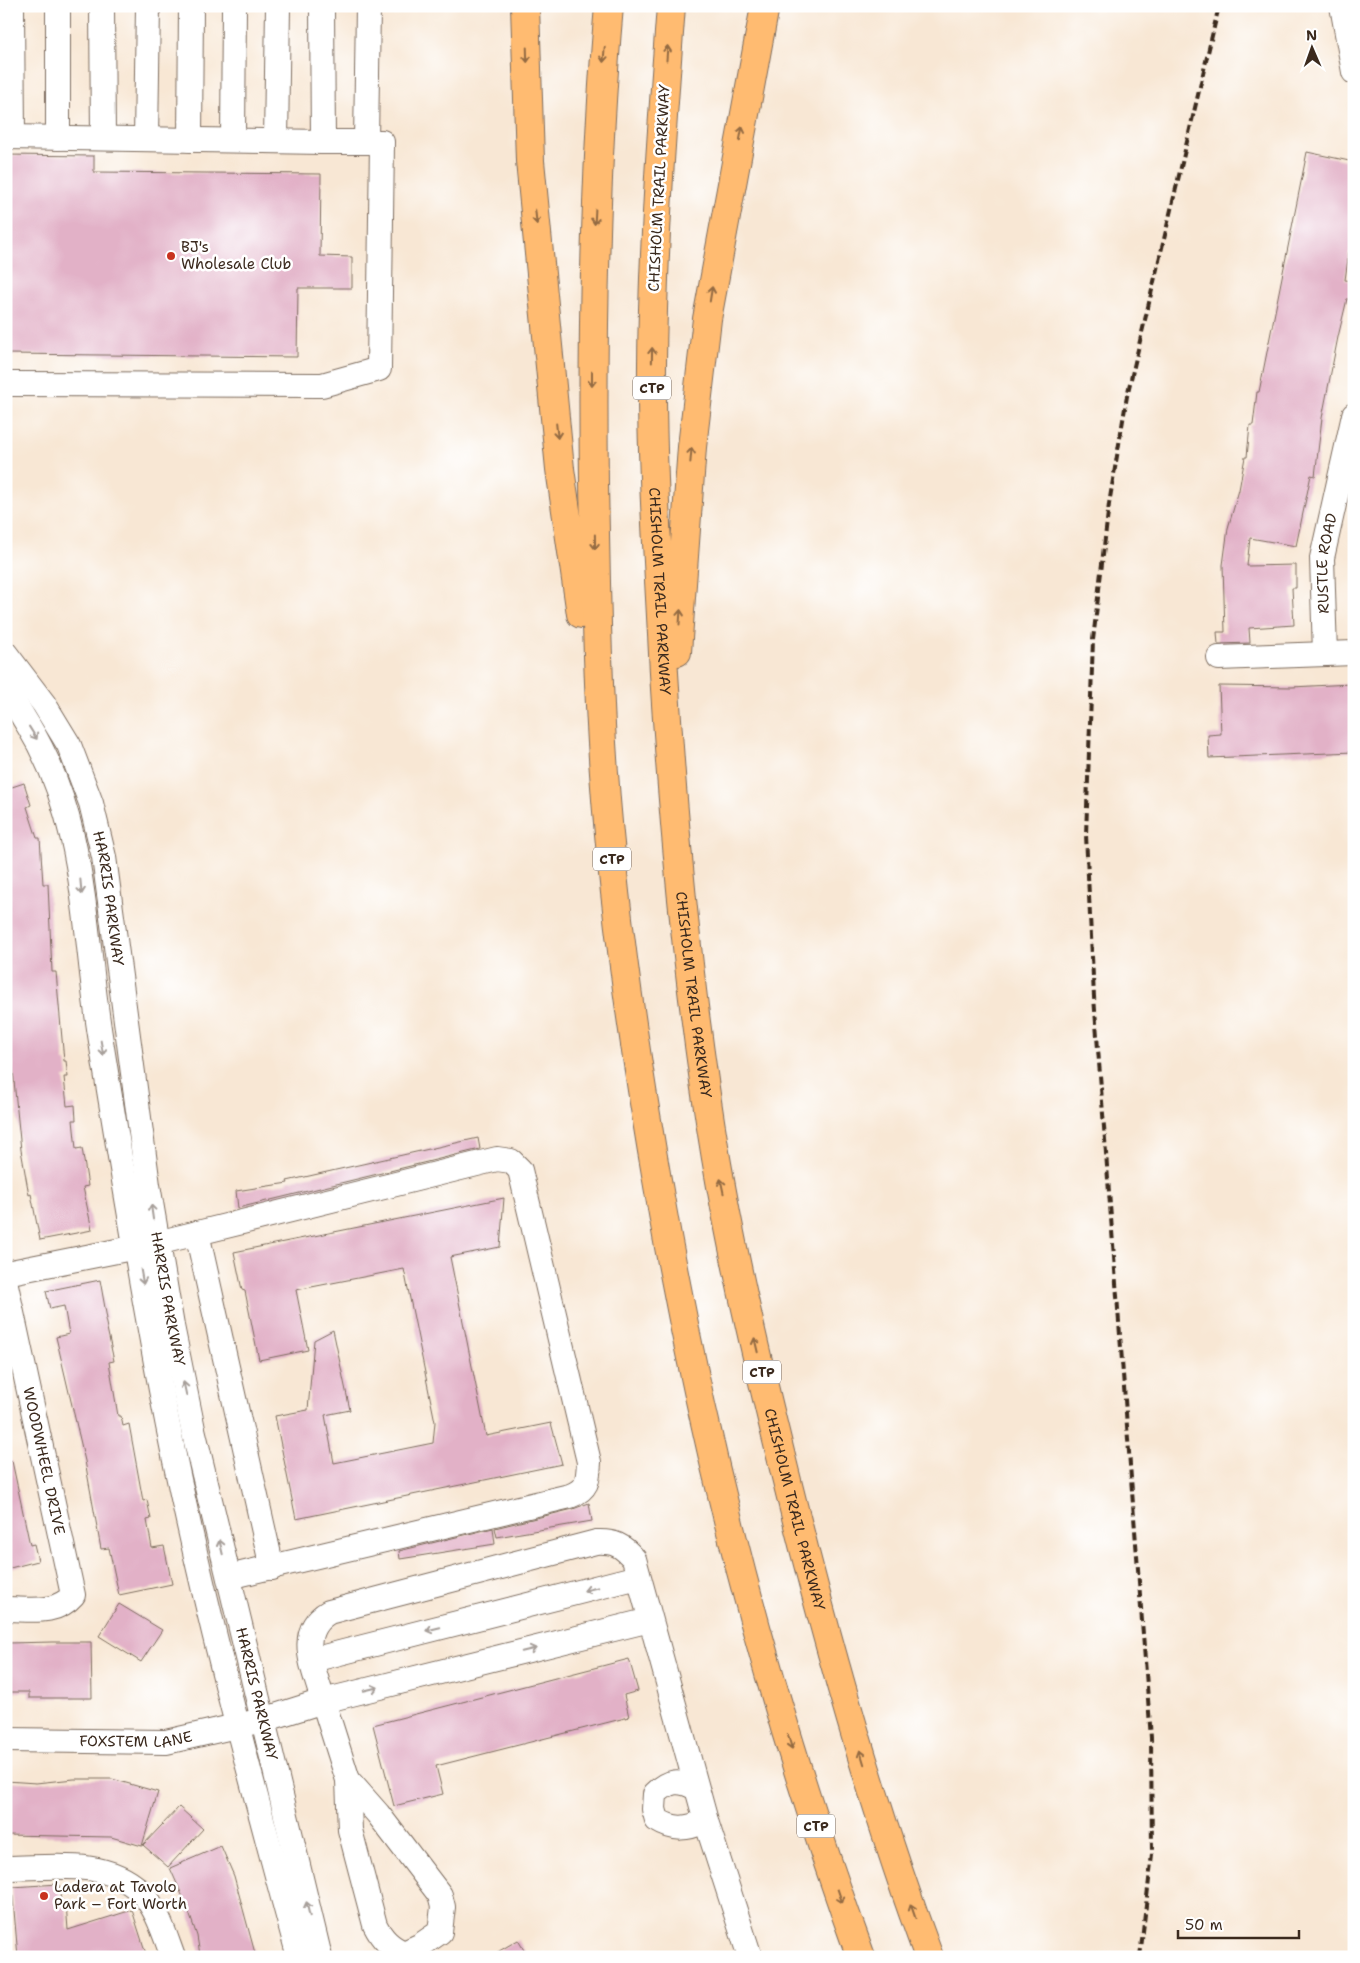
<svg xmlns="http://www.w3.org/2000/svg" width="1360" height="1963" viewBox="0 0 1360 1963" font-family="'Shantell Sans',sans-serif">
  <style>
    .building { fill: #e2b1c7 }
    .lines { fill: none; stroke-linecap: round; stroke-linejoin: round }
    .minor-casing { stroke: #7d6c5e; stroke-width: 26 }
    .highway-casing { stroke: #7d6c5e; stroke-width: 30 }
    .minor { stroke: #fff; stroke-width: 24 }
    .highway { stroke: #ffbb71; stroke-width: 28 }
    .rail { stroke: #3b2a1e; stroke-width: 4; stroke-dasharray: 8 4; stroke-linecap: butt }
    .oneway { stroke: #936b43 }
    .oneway2 { stroke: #a79f9a }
    .poi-dot { fill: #c8321e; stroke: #fff; stroke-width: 2 }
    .labels { text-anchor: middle; stroke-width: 5; stroke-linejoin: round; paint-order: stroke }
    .shield { fill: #fff; stroke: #766a62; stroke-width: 1 }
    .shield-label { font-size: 14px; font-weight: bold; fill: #3b2a1e }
    .street-label { font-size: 15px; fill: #3b2a1e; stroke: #fff }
    .poi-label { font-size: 15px; fill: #3b2a1e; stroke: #fff; text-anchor: start }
  </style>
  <rect width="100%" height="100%" fill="#fff"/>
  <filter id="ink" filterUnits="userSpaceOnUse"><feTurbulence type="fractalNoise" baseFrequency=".02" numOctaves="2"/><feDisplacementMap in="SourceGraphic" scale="10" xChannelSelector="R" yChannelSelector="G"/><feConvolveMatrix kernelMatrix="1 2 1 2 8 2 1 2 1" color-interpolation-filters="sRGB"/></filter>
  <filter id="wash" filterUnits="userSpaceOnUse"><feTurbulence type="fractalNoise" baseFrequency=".0096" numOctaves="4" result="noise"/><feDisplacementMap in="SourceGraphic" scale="20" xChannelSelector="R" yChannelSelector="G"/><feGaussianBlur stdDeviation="1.12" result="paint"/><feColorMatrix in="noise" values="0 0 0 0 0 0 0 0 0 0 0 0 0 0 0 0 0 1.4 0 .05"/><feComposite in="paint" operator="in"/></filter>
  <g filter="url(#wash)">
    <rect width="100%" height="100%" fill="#f8e7d4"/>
    <g id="blocks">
      <g class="building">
        <polygon points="1307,152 1354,162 1354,252 1349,252 1345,280 1354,281 1352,299 1347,299 1338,337 1322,418 1315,476 1311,475 1296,546 1250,538 1247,566 1296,565 1296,588 1292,588 1294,625 1249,628 1250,643 1218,644 1217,632 1225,632 1223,565 1228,528 1239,490 1245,457 1247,457 1250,425 1253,425 1257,392 1259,392"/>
        <polygon points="6,155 94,156 94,172 321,174 320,256 352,257 352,288 298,288 297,357 6,354"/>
        <polygon points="1351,684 1354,752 1209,758 1208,735 1221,734 1219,686 1292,687"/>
        <polygon points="24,783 31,805 27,807 37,838 40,838 43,884 48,884 52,972 56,972 64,1061 66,1061 68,1077 64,1077 67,1106 75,1105 76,1120 73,1120 76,1149 82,1148 88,1186 83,1187 92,1230 40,1240 31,1194 29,1195 21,1150 12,1061 8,1061 6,1036 6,789"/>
        <polygon points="478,1138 480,1149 238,1208 236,1191 288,1183 287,1181"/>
        <polygon points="504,1198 500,1247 450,1257 486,1436 551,1423 562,1464 296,1519 275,1416 308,1410 314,1340 333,1330 350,1410 325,1415 334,1463 433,1443 435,1422 404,1269 296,1290 308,1350 259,1360 245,1291 242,1290 234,1252"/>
        <polygon points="100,1280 107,1319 105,1319 114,1361 109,1362 118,1416 121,1416 123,1426 129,1424 143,1501 147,1500 151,1519 147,1520 152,1548 164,1546 172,1584 119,1595 109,1548 101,1549 85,1461 56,1337 69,1334 64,1306 50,1309 46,1291"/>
        <polygon points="12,1461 30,1545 34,1544 38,1561 6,1569 6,1462"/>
        <polygon points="589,1503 592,1521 497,1537 495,1528 573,1509"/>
        <polygon points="493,1528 495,1544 400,1559 399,1551"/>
        <polygon points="119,1604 162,1630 141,1662 99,1636"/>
        <polygon points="53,1642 91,1642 92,1698 29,1698 29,1692 9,1692 8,1643"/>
        <polygon points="629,1659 638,1691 624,1695 629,1717 436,1766 443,1794 394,1806 373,1725"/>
        <polygon points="74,1779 112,1779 158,1792 142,1846 111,1837 6,1835 6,1781 36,1783"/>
        <polygon points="179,1807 203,1829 168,1867 143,1845"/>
        <polygon points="221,1846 234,1876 256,1957 200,1955 197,1936 186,1904 170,1868"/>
        <polygon points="59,1884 61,1903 66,1903 68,1930 132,1910 147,1957 18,1957 12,1887"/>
        <polygon points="518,1940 528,1957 489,1957"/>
      </g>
    </g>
  </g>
  <g filter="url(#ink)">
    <use href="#blocks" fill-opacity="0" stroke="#7d6c5e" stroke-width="1"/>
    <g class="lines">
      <g class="minor-casing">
        <g id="minor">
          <polyline points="12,6 13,137"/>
          <polyline points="58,6 58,138"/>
          <polyline points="102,6 103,138"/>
          <polyline points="1342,6 1354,72"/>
          <polyline points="6,137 323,142"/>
          <polyline points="146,139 148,6"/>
          <polyline points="190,140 191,6"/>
          <polyline points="233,140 234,6"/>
          <polyline points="276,141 278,6"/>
          <polyline points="366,142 368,6"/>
          <polyline points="6,384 322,385 379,369 382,142 323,142 322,6"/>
          <path id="s1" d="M6 654 44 704 69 745 91 803 104 857 148 1185 172 1326 193 1429 320 1957"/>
          <path id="s2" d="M1325 654 1322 558 1354 415"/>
          <polyline points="1219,658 1354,653"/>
          <path d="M6 692C15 702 21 714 28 725 87 821 83 927 100 1035 119 1153 139 1272 161 1390 197 1581 248 1769 299 1957"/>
          <polyline points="197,1233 272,1568"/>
          <path d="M6 1273 157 1243 497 1159 511 1161 520 1170 589 1462C588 1480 588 1489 570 1496L229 1577"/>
          <path id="s3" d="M6 1285 73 1595C56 1615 30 1609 6 1609"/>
          <path d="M650 1620 323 1701C315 1670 294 1632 329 1612L596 1542C614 1541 622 1545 634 1559L706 1821 750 1957"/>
          <polyline points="312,1660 638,1577"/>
          <path id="s4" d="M6 1740 166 1742 263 1720 323 1701 348 1780 350 1830 375 1925C382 1939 390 1947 404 1953V1957"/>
          <polyline points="348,1780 378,1814 440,1895 443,1907 440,1932 421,1945 404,1953"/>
          <path d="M696 1788C679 1779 669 1780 655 1794L654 1809 657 1820C675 1831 687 1829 706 1821"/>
          <path d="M6 1868C51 1868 105 1858 140 1891 157 1907 165 1936 173 1957"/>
        </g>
      </g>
      <g class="highway-casing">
        <g id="highway">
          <polyline points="525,6 530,161 560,469 581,614"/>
          <path d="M609 6C595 166 592 324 594 484 596 580 597 677 604 773 614 915 635 1056 660 1197 705 1455 771 1710 861 1957"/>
          <path id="s5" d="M671 6C662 126 653 245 652 364 651 468 659 570 664 673 674 836 689 998 716 1158 735 1269 762 1380 789 1489 828 1647 872 1804 929 1957"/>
          <polyline points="677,652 692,447 707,319 765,6"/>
        </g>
      </g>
      <use href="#minor" class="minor"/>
      <use href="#highway" class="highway"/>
      <polyline class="rail" points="1140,1957 1152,1854 1151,1738 1094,997 1086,835 1093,640 1109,504 1127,396 1219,6"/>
    </g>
    <defs><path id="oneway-shaft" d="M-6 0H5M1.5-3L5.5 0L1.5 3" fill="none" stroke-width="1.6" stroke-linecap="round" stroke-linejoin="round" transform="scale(1.25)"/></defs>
    <g class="oneway">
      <use href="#oneway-shaft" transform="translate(667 53) rotate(-86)"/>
      <use href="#oneway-shaft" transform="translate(527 55) rotate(88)"/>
      <use href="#oneway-shaft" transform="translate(604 55) rotate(95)"/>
      <use href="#oneway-shaft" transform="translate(741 134) rotate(-79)"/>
      <use href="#oneway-shaft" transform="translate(536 217) rotate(84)"/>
      <use href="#oneway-shaft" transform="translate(595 217) rotate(93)"/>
      <use href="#oneway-shaft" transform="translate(711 294) rotate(-81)"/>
      <use href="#oneway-shaft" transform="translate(652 355) rotate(-89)"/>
      <use href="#oneway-shaft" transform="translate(592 379) rotate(90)"/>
      <use href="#oneway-shaft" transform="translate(557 431) rotate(84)"/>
      <use href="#oneway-shaft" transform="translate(691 455) rotate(-85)"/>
      <use href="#oneway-shaft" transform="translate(595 542) rotate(89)"/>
      <use href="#oneway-shaft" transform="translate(680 617) rotate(-86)"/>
      <use href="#oneway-shaft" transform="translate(722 1186) rotate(-102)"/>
      <use href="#oneway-shaft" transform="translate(756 1345) rotate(-103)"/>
      <use href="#oneway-shaft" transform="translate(790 1742) rotate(73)"/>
      <use href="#oneway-shaft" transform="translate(862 1757) rotate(-107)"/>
      <use href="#oneway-shaft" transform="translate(840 1896) rotate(71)"/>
      <use href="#oneway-shaft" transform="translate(913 1911) rotate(-109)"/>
    </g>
    <g class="oneway2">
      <use href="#oneway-shaft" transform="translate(33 733) rotate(58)"/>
      <use href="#oneway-shaft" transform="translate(81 887) rotate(85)"/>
      <use href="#oneway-shaft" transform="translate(102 1048) rotate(80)"/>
      <use href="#oneway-shaft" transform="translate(152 1212) rotate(-98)"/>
      <use href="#oneway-shaft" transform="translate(142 1277) rotate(80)"/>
      <use href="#oneway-shaft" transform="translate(185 1389) rotate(-102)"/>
      <use href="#oneway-shaft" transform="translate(221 1547) rotate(-103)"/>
      <use href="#oneway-shaft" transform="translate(591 1589) rotate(166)"/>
      <use href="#oneway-shaft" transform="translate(433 1629) rotate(166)"/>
      <use href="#oneway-shaft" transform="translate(529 1650) rotate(-14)"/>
      <use href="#oneway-shaft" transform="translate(371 1689) rotate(-14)"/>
      <use href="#oneway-shaft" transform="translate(308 1909) rotate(-103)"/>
    </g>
  </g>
  <g class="poi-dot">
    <circle cx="171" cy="256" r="5"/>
    <circle cx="44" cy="1896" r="5"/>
  </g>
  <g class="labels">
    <g class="shield">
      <rect x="633" y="376.5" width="38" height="23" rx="4"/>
      <rect x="593" y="847.5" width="38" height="23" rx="4"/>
      <rect x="743" y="1360.5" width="38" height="23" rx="4"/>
      <rect x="797" y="1814.5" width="38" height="23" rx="4"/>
    </g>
    <g class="shield-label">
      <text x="652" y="393">CTP</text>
      <text x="612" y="864">CTP</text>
      <text x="762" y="1377">CTP</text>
      <text x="816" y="1831">CTP</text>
    </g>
    <g class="street-label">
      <text transform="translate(659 188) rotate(-87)" y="5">CHISHOLM TRAIL PARKWAY</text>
      <text dy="5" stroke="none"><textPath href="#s2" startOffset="91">RUSTLE ROAD</textPath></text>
      <text dy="5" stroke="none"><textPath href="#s5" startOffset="586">CHISHOLM TRAIL PARKWAY</textPath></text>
      <text dy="5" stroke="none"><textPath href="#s1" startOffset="270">HARRIS PARKWAY</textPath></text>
      <text dy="5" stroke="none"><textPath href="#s5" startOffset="991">CHISHOLM TRAIL PARKWAY</textPath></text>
      <text dy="5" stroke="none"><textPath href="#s1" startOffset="675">HARRIS PARKWAY</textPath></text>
      <text dy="5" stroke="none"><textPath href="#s3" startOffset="180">WOODWHEEL DRIVE</textPath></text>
      <text dy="5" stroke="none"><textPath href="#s5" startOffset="1516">CHISHOLM TRAIL PARKWAY</textPath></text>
      <text dy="5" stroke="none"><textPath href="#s1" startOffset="1080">HARRIS PARKWAY</textPath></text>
      <text dy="5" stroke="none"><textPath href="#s4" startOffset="130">FOXSTEM LANE</textPath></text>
    </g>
    <g class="poi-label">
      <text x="181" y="252">BJ's<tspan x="181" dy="17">Wholesale Club</tspan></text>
      <text x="54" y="1892">Ladera at Tavolo<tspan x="54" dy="17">Park – Fort Worth</tspan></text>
    </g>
  </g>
  <rect width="1360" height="1963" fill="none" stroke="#fff" stroke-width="25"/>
  <g transform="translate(1312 48) rotate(358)" stroke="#ffffff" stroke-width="4" paint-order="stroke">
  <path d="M0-4L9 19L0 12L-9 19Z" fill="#3b2a1e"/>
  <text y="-8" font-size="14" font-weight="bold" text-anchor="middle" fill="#3b2a1e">N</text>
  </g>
  <path d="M1178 1930v8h121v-8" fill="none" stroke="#3b2a1e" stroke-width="2.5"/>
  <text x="1185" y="1930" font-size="15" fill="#3b2a1e" stroke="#ffffff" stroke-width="4" paint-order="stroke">50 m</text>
</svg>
